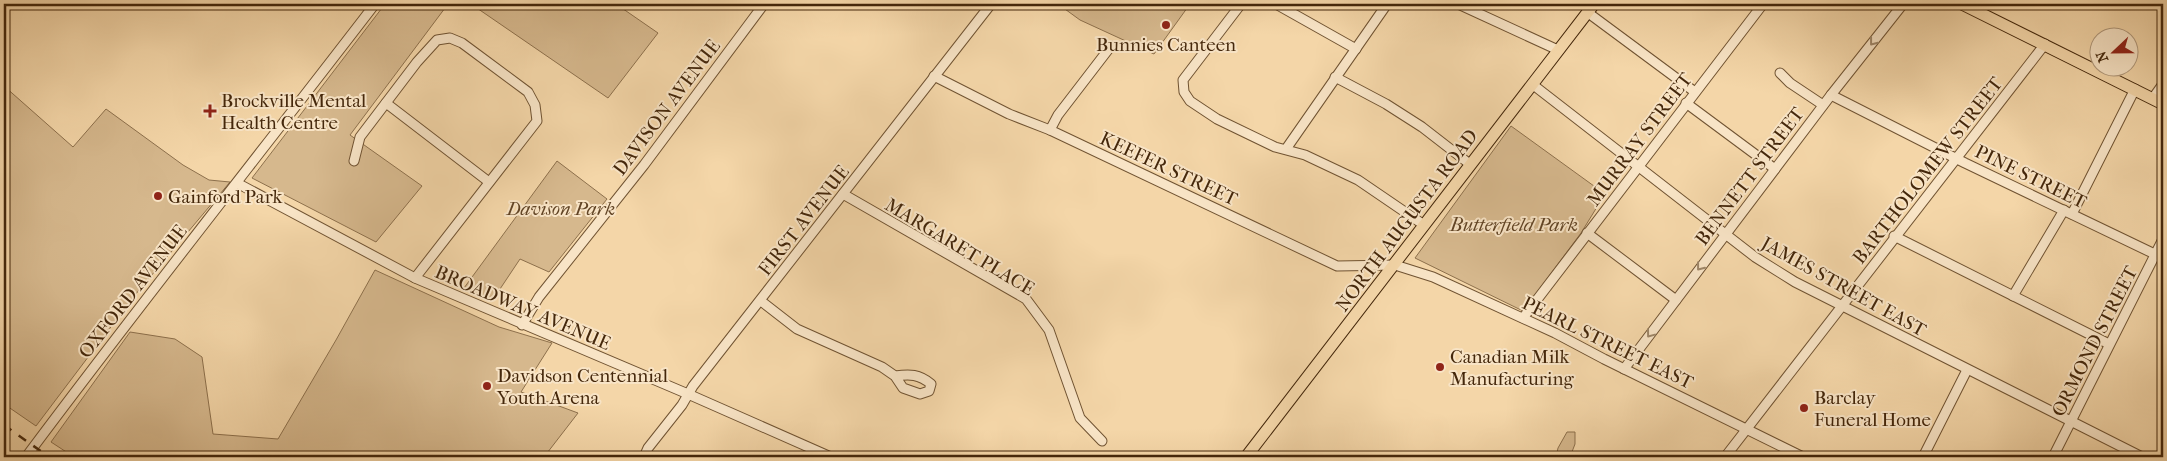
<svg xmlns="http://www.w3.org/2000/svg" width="2167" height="461" viewBox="0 0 2167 461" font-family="'IM FELL French Canon',serif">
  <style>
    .green { fill: #d6b88d; stroke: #8d704c }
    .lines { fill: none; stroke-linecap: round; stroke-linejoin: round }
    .minor-casing { stroke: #705332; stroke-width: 11 }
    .major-casing { stroke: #44270b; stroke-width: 13 }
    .minor { stroke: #f8e4c6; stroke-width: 9 }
    .major { stroke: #f4d6a8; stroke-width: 11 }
    .rail { stroke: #44270b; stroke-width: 2.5; stroke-dasharray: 9 9; stroke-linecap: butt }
    .oneway { stroke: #9e8668 }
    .poi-dot { fill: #8f2418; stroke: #f8e4c6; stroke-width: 2 }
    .labels { text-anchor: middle; stroke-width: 4; stroke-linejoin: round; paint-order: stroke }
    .poi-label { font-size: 19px; fill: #44270b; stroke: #f8e4c6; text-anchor: start }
    .street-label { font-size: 19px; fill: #44270b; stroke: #f8e4c6 }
    .park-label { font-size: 19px; font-style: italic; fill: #614425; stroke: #f8e4c6 }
  </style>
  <rect width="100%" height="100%" fill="#f4d6a8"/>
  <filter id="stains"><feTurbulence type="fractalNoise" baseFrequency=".004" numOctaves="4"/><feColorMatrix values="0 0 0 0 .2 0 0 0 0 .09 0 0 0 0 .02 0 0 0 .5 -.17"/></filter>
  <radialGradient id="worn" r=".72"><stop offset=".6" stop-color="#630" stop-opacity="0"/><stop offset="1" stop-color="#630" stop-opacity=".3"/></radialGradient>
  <g class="green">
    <polygon points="385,4 448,4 350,135 422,186 376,242 252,178"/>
    <polygon points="471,4 616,4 658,33 608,98"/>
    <polygon points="1058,4 1190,4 1154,54 1080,20"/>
    <polygon points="4,86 73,147 106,109 183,165 209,180 230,182 135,295 36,426 4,404"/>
    <polygon points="1511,126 1605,194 1581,233 1523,311 1415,258"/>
    <polygon points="557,161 607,199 549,272 520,259 492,301 464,288"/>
    <polygon points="375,270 499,327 552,343 521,392 578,413 544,457 74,457 51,442 130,332 175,339 202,357 213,434 278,439 336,340"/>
    <polygon points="1567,432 1575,432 1575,444 1570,457 1556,457 1558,448"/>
  </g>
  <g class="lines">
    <g class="minor-casing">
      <g id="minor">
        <polyline points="1241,4 1183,80 1184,92 1190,101 1217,119 1275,147 1305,155 1358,180 1424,225"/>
        <polyline points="1276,4 1356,49"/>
        <polyline points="1458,4 1558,50"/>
        <polyline points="1587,12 1695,92"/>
        <polyline points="1780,73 1790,83 1823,105"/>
        <polyline points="934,76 1009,114 1050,130 1337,266 1395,265 1433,277 1555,333 1604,359 1803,457"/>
        <polyline points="1335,77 1386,104 1422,127 1471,165"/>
        <polyline points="1532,84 1755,257 1795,282 2142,457"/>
        <polyline points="1831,95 1965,163 2163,258"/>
        <polyline points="2153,98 2163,84"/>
        <polyline points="386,103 489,182"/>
        <polyline points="1686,103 1775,169"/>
        <polyline points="1050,130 1058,115 1111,46"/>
        <polyline points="1286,149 1387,4"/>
        <polyline points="354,161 360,137 417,62 437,40 450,38 462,43 528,92 535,105 537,121 415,278"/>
        <polyline points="237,183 415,278 688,394 831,457"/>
        <polyline points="843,194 1026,299 1049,330 1080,418 1102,441"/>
        <polyline points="2072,214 2135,89"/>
        <polyline points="1587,233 1676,300"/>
        <polyline points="1894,236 2109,344"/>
        <polyline points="2013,296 2064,210"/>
        <path d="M761 301 797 329 882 367 895 376 903 388 920 394 929 391 931 384C919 374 910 374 895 376"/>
        <polyline points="1523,318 1763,4"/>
        <polyline points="522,325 539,297 644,165 764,4"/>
        <polyline points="1624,369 1831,95 1903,4"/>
        <path d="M26 457C140 304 259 155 375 4"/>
        <polyline points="644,457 648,448 682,405 693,386 991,4"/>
        <polyline points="1725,457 2045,44"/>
        <polyline points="1923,457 1967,370"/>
        <polyline points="2053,457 2163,239"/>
      </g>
    </g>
    <g class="major-casing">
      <g id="major">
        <polyline points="1962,4 2163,104"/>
        <polyline points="1246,457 1594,4"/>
      </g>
    </g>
    <use href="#minor" class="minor"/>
    <use href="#major" class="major"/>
    <polyline class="rail" points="4,425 49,457"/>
  </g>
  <defs><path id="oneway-chevron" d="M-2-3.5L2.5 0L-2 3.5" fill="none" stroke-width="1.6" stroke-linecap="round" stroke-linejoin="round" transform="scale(1.25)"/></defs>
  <g class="oneway">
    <use href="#oneway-chevron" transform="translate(1873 42) rotate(128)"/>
    <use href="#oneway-chevron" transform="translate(1700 267) rotate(128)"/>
    <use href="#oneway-chevron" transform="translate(1650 334) rotate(127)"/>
  </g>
  <g class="poi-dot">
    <circle cx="1166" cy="25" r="5"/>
    <path d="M207.5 103.5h5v5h5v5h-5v5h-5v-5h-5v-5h5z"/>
    <circle cx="158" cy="196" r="5"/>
    <circle cx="1440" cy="367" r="5"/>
    <circle cx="487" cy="386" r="5"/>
    <circle cx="1804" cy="408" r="5"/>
  </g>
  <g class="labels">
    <g class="poi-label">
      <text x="1166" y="51" text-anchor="middle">Bunnies Canteen</text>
      <text x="221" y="107">Brockville Mental<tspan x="221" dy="22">Health Centre</tspan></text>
      <text x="168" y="203">Gainford Park</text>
      <text x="1450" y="363">Canadian Milk<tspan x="1450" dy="22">Manufacturing</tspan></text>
      <text x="497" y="382">Davidson Centennial<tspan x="497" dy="22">Youth Arena</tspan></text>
      <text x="1814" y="404">Barclay<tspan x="1814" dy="22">Funeral Home</tspan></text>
    </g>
    <g class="street-label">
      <text transform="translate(666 107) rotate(-53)" y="7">DAVISON AVENUE</text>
      <text transform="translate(1639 139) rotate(-53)" y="7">MURRAY STREET</text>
      <text transform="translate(1169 168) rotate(25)" y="7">KEEFER STREET</text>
      <text transform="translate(1927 170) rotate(-52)" y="7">BARTHOLOMEW STREET</text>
      <text transform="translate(1749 176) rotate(-53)" y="7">BENNETT STREET</text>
      <text transform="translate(2031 176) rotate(26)" y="7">PINE STREET</text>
      <text transform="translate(803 220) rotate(-52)" y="7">FIRST AVENUE</text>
      <text transform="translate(1406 220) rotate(-53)" y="7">NORTH AUGUSTA ROAD</text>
      <text transform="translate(960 246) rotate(31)" y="7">MARGARET PLACE</text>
      <text transform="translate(1844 286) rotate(29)" y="7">JAMES STREET EAST</text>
      <text transform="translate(132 291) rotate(-52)" y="7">OXFORD AVENUE</text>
      <text transform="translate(523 307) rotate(23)" y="7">BROADWAY AVENUE</text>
      <text transform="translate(2094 341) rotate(-63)" y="7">ORMOND STREET</text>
      <text transform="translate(1608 342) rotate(26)" y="7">PEARL STREET EAST</text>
    </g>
    <g class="park-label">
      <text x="561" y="215">Davison Park</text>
      <text x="1514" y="231">Butterfield Park</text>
    </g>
  </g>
  <rect width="2167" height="461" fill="none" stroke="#f4d6a8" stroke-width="20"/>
  <rect x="5" y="5" width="2157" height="451" fill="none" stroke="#44270b" stroke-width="2.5"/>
  <rect x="10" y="10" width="2147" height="441" fill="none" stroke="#44270b"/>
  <g transform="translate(2114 52) rotate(248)"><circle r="24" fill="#f8e4c6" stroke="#b0987b"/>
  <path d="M0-4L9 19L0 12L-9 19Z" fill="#8f2418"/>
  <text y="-8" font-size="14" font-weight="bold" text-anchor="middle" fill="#44270b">N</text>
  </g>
  <rect width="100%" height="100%" filter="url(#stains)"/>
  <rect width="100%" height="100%" fill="url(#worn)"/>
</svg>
